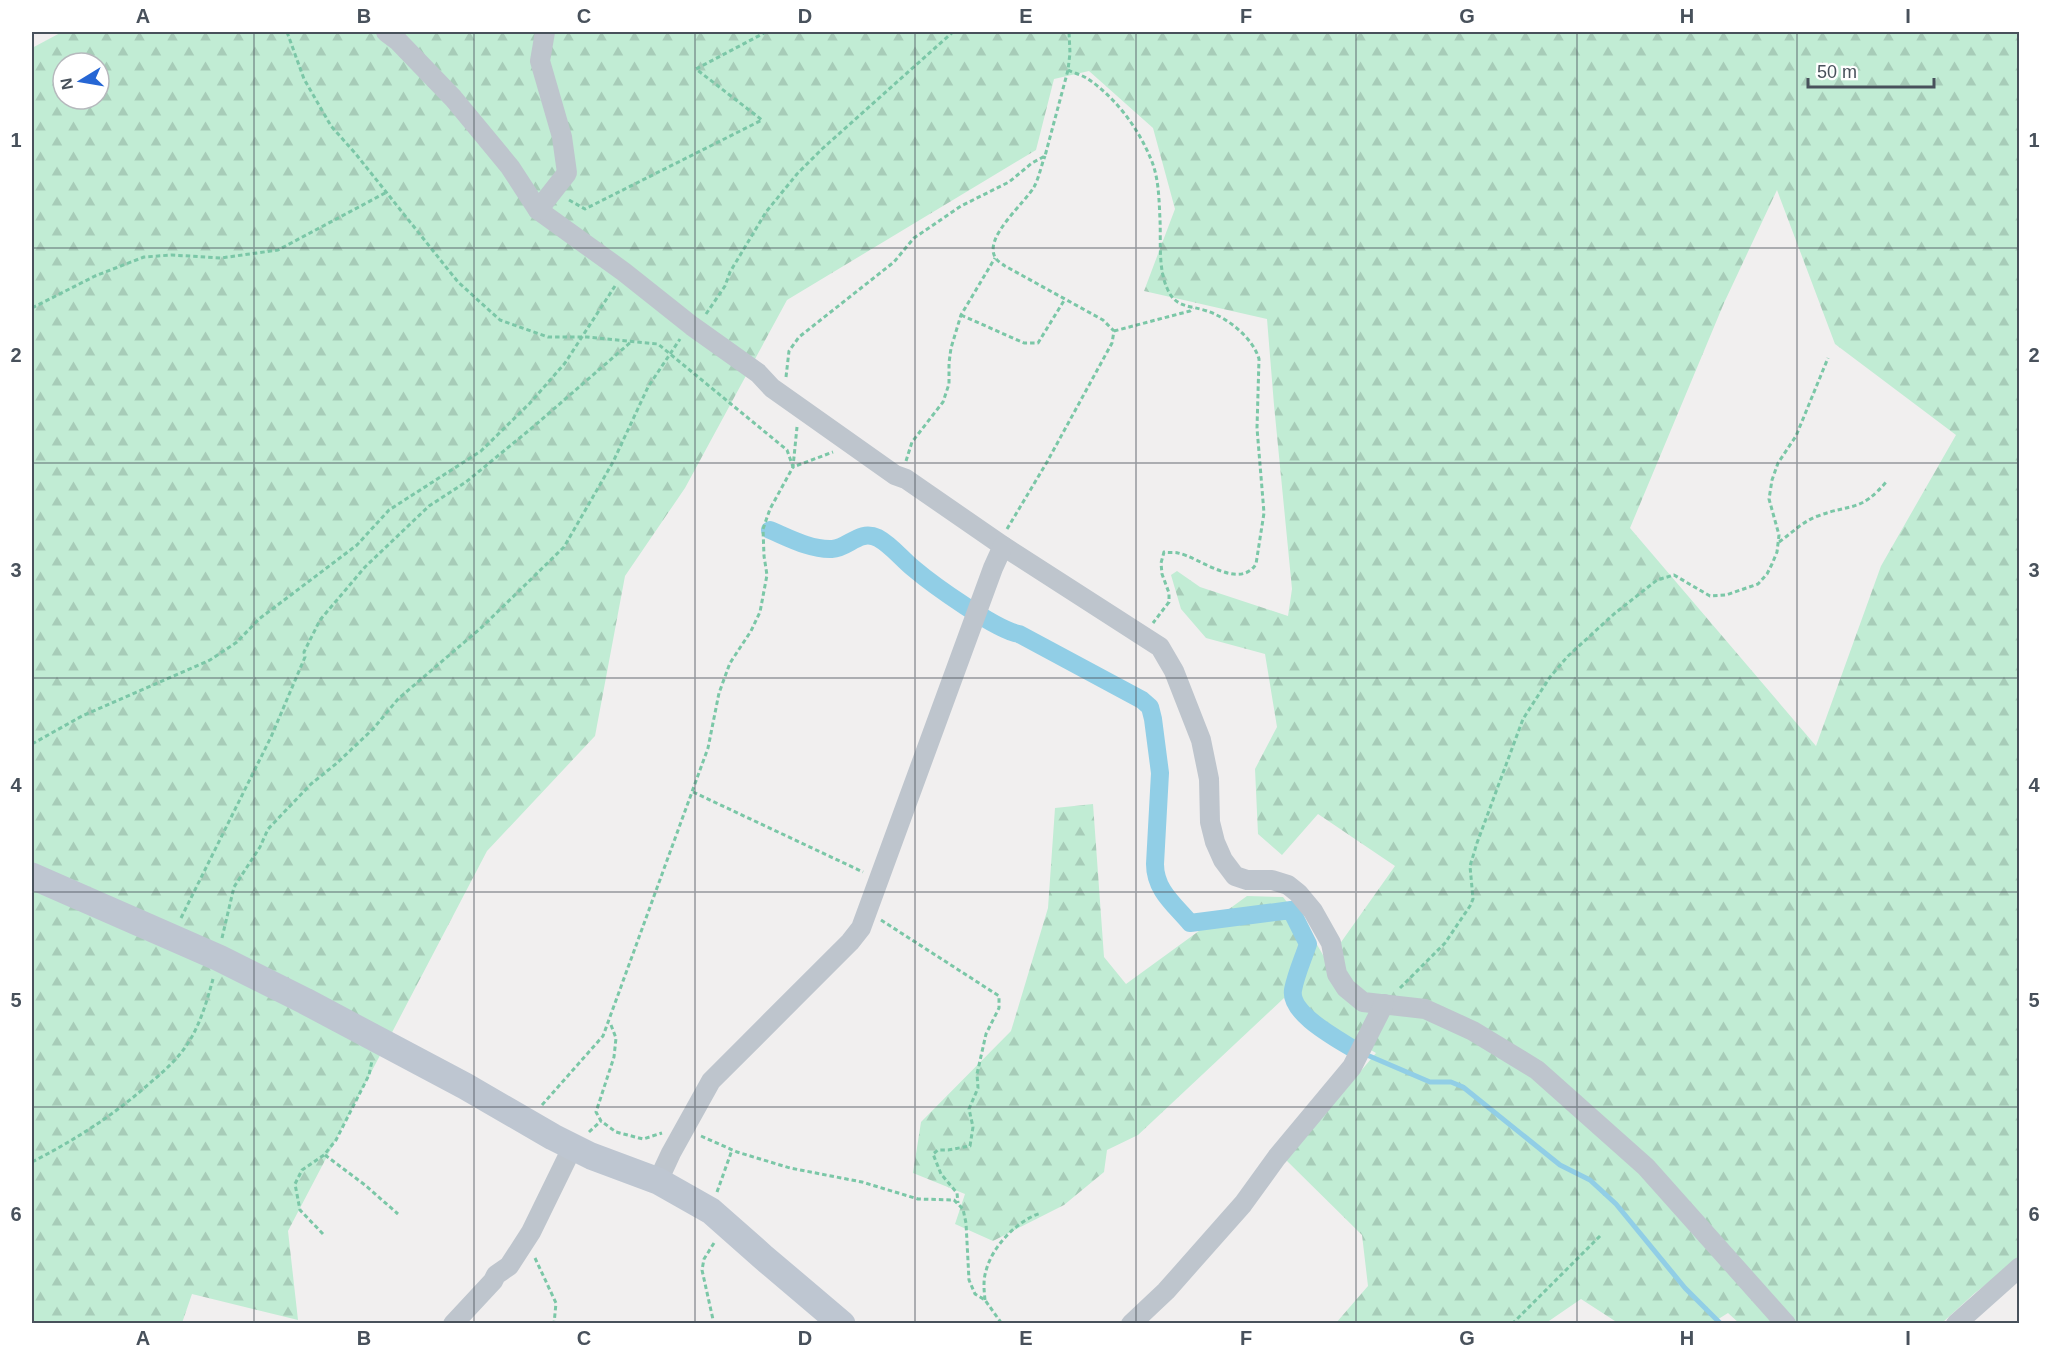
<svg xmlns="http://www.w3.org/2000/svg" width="2051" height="1355" viewBox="0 0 2051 1355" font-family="Helvetica,sans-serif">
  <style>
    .forest { fill: url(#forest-firs); fill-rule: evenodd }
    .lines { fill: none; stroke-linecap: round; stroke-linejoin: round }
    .stream { stroke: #91cee6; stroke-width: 5 }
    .canal { stroke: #91cee6; stroke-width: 18 }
    .path { stroke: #7bc7a7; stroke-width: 3; stroke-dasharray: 4.5 3; stroke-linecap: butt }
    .street { stroke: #bec5cd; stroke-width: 20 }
    .secondary { stroke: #bec6d1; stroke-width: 27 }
    .grid { fill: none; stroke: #48515b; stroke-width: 1.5; stroke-opacity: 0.55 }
    .neatline { fill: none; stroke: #48515b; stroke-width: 2 }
    .grid-label { font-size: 20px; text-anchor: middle; font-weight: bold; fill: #48515b }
  </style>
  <defs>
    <pattern id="forest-firs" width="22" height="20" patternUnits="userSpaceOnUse" patternTransform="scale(1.5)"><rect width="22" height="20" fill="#c1ecd4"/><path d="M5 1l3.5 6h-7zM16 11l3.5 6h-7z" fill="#a7ccb8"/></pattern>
  </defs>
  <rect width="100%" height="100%" fill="#f1efef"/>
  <path class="forest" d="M62 32H2019V1259L1975 1293 1942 1323 1740 1324 1728 1313 1712 1323H1618L1581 1299 1546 1323H1336L1368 1286 1362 1235 1286 1160 1376 1053 1284 998 1138 1135 1107 1150 1104 1172 1064 1205 993 1241 955 1224 965 1194 913 1173 921 1122 1011 1031 1048 908 1055 808 1093 804 1104 957 1126 984 1247 896 1283 897 1308 929 1327 962 1395 866 1318 814 1282 855 1258 834 1255 769 1277 727 1265 654 1206 638 1181 609 1171 575 1177 571 1200 587 1288 616 1292 589 1274 405 1267 319 1144 291 1175 209 1153 128 1089 71 1054 79 1036 150 787 300 685 488 625 576 595 736 487 851 288 1231 298 1320 192 1294 182 1323 32 1324V48ZM63 63H99V99H63ZM1777 190 1835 344 1956 435 1881 566 1816 746 1630 528 1724 303Z"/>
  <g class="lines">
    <polyline class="stream" points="1367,1055 1430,1082 1451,1082 1463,1087 1560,1165 1590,1180 1616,1204 1685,1288 1721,1324"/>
    <path class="canal" d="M770 530C789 538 811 550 832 549 849 548 859 529 878 538 891 545 902 559 913 568 933 585 996 630 1019 634L1142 700 1150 707 1153 719 1160 773 1155 864C1155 890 1174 904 1190 923L1291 910 1308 944C1303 959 1296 974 1293 990 1289 1014 1338 1039 1355 1050"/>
    <g class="path">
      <polyline points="287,32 304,79 331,126 355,153 458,282 500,320 548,337 587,337 658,344 787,450 793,467 833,452"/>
      <path d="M1068 70C1074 73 1082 75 1088 79 1115 97 1138 128 1150 157 1159 176 1159 200 1160 220 1161 241 1158 268 1167 288 1175 308 1189 305 1207 311 1228 318 1253 338 1259 359L1257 428 1264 513 1256 564C1239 591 1199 557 1178 553 1174 552 1169 553 1164 552L1161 563 1162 574 1169 593V602L1153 623"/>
      <polyline points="569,200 585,209 762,120 696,69 766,32"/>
      <polyline points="32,308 95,276 144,257 172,255 221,258 278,250 387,192"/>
      <polyline points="706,314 725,286 730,272 766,212 797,174 822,149 953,32"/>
      <polyline points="961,315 1024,343 1038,343 1065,299"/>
      <polyline points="1114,331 1190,311 1193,308"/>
      <polyline points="786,377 789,351 799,337 894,262 914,238 961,206 1009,182 1032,163 1045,156 1068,70 1070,53 1069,32"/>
      <polyline points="906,461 912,442 943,402 949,384 949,363 951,348 961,315 995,258"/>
      <path d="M1007 529 1047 462 1112 343 1114 331 1103 320 1005 266C1002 264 996 260 995 257 984 237 1024 204 1034 187 1039 178 1041 166 1045 156"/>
      <path d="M1779 542C1792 533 1803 521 1818 516 1852 503 1860 513 1887 481"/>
      <polyline points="32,744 82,716 210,660 237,642 259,619 357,545 389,510 481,451 530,403 565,363 615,286"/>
      <polyline points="693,792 863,872"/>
      <polyline points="181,918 271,737 305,657 304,652 320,620 365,567 429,506 466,482 533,427 632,341"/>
      <polyline points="881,920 999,996 999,1008 986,1034 977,1074 978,1088 969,1109 973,1127 970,1146 948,1150 938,1150 933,1154 941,1174 957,1193 958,1203"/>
      <polyline points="222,938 234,887 260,847 268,829 311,784 337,763 373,729 398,699 482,627 564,547 613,462 648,387 680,339"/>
      <polyline points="1400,988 1445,943 1470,906 1473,899 1470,866 1477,843 1523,719 1550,677 1568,656 1614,614 1657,580 1674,575 1710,596 1726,595 1758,584 1767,574 1772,564 1777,552 1779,535 1769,499 1772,480 1778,463 1796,436 1828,358"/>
      <polyline points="611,1025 616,1038 614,1057 596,1112 601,1121 616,1132 643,1139 662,1133"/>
      <polyline points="542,1105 603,1036 708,748 719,693 730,663 751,631 760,612 767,575 764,556 763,529 770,509 793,467 797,427"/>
      <polyline points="589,1132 601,1121"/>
      <polyline points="701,1136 737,1152 790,1168 862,1182 918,1199 954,1200 963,1209 966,1223 969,1280 975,1294 985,1300 1002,1324"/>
      <polyline points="325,1155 365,1185 398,1214"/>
      <path d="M32 1162C75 1140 114 1115 150 1083 164 1071 178 1059 188 1043 200 1025 207 1001 213 979"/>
      <polyline points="717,1192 732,1150"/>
      <polyline points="323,1234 300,1210 295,1184 302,1170 324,1155 336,1140 369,1075 372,1061"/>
      <polyline points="714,1243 704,1259 702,1270 714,1324"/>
      <polyline points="535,1258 556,1303 554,1324"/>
      <path d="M985 1300C984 1290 983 1280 986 1271 992 1246 1018 1220 1041 1213"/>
      <polyline points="1512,1324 1601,1235"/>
    </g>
    <g class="street">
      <polyline points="386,32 398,41 453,98 510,167 538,210 624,272 692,326 758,373 772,388 895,475 906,479 1003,546 1160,647 1174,671 1201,740 1209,779 1210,822 1215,842 1223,860 1235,876 1247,880 1272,880 1288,885 1298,893 1313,911 1331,943 1337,974 1346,988 1363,1002 1425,1009 1473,1031 1537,1070 1646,1167 1786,1324"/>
      <polyline points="538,210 567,173 562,137 540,61 545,32"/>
      <polyline points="658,1181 671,1153 711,1081 850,942 861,928 993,568 1003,546"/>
      <polyline points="453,1324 493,1281 496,1275 509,1266 531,1232 573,1146"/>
      <polyline points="1131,1324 1166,1291 1243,1204 1277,1157 1352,1067 1384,1004"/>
      <polyline points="1956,1324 2020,1267"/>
    </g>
    <polyline class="secondary" points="32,876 219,958 305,1001 465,1086 553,1137 591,1156 658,1181 711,1211 763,1257 842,1324"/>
  </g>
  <path class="grid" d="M254 32V1324M474 32V1324M695 32V1324M915 32V1324M1136 32V1324M1356 32V1324M1577 32V1324M1797 32V1324M32 248H2020M32 463H2020M32 678H2020M32 892H2020M32 1107H2020"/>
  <rect width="2051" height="1355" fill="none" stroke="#ffffff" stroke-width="66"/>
  <g transform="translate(81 81) rotate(259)"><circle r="28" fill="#ffffff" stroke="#b6b9bd" stroke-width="1.5"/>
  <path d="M0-4.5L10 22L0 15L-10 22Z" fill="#2666d4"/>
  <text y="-9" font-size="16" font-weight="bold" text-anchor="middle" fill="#48515b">N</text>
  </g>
  <path d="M1808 78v9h126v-9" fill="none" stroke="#48515b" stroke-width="3"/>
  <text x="1817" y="78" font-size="18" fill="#48515b" stroke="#ffffff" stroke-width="4.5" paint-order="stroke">50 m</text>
  <rect x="33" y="33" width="1985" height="1289" class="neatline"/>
  <g class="grid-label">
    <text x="143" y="23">A</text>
    <text x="364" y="23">B</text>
    <text x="584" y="23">C</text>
    <text x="805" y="23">D</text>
    <text x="1026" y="23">E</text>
    <text x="1246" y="23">F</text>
    <text x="1467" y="23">G</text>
    <text x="1687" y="23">H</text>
    <text x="1908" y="23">I</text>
    <text x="16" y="147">1</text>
    <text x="2034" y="147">1</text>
    <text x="16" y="362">2</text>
    <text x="2034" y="362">2</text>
    <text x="16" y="577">3</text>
    <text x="2034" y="577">3</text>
    <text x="16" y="792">4</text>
    <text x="2034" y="792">4</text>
    <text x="16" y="1007">5</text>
    <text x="2034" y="1007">5</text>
    <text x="16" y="1221">6</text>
    <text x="2034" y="1221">6</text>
    <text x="143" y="1345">A</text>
    <text x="364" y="1345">B</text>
    <text x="584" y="1345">C</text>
    <text x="805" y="1345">D</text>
    <text x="1026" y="1345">E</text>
    <text x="1246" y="1345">F</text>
    <text x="1467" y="1345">G</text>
    <text x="1687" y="1345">H</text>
    <text x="1908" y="1345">I</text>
  </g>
</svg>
